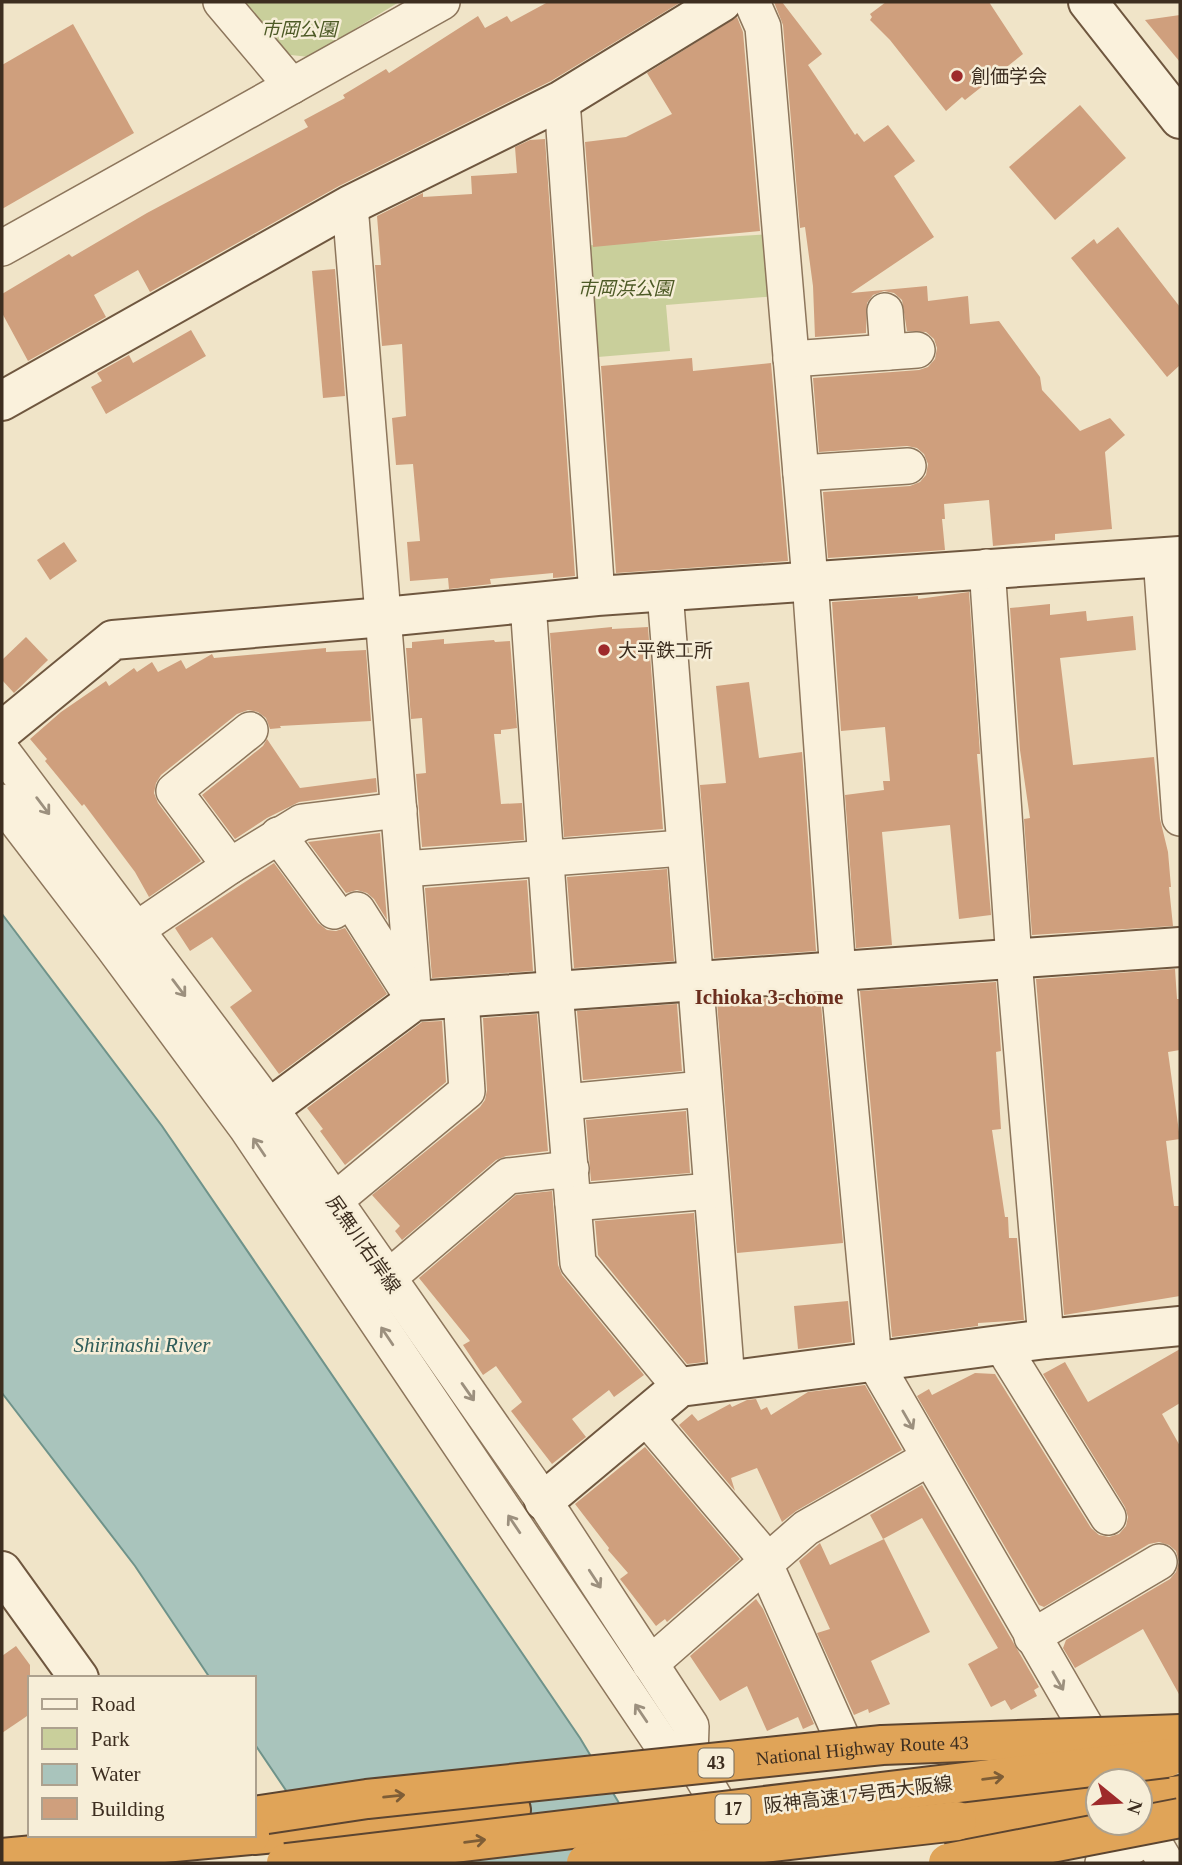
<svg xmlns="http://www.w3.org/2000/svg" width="1182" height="1865" viewBox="0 0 1182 1865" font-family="'Times New Roman','Noto Sans JP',serif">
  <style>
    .green { fill: #c9cf9b }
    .water { fill: #a9c4bc; stroke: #6f938a; stroke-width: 2 }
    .building { fill: #cf9f7d }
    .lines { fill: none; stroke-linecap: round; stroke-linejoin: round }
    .street-casing { stroke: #8d765c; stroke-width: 38 }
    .secondary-casing { stroke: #6f573f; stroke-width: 42 }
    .highway-casing { stroke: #5b4430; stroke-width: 42 }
    .street { stroke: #faf1dc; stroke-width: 35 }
    .secondary { stroke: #faf1dc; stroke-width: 38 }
    .highway { stroke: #e0a458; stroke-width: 38 }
    .highway-bridge-casing { stroke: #5b4430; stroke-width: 42; stroke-linecap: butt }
    .highway-bridge { stroke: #e0a458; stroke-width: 38 }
    .oneway { stroke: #9c907e }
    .oneway2 { stroke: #7e5d36 }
    .poi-dot { fill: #9e2a2b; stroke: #f7eed8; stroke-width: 2.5 }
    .labels { text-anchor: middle; stroke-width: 5; stroke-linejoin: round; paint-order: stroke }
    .shield { fill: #f7eed8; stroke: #756857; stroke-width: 2 }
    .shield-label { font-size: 18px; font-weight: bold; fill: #3d2e20 }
    .park-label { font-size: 19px; font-style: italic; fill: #4d5a26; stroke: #f7eed8 }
    .poi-label { font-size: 19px; fill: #3d2e20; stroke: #f7eed8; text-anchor: start }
    .street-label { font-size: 19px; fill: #3d2e20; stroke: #f7eed8 }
    .neighbourhood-label { font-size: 21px; font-weight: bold; fill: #6b2e1e; stroke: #f7eed8 }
    .water-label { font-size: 21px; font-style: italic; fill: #2f5d5a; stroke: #f7eed8 }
  </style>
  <rect width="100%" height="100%" fill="#f0e4c8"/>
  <g class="green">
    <polygon points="238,2 399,2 309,57 282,54"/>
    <polygon points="773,234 777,296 666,305 670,351 586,358 578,246"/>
  </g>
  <polygon class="water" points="2,914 162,1126 580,1738 655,1863 335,1863 254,1743 254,1678 210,1678 135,1566 2,1393"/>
  <g class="building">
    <polygon points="548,2 681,2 551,81 339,186 150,292 138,270 94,295 106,317 28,361 2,313 2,294 69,254 72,257 147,213 308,127 304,120 345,98 343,95 386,69 389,73 478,16 485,28 507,16 511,22"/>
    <polygon points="774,2 782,2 822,54 808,65 855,135 857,133 864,142 888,125 915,161 894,176 934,237 851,293 927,286 928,301 968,296 970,324 999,321 1040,377 1042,390 1080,431 1110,418 1125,435 1105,452 1112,529 1055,534 1055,540 993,546 989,500 944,504 945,519 942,519 945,550 828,558 823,492 910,486 920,482 926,475 928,464 924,454 917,448 907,446 819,452 813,378 919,370 928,367 935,359 937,348 934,339 926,332 907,331 902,300 894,293 884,291 873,295 867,303 866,333 815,337 813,286 805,227 800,228 783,25"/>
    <polygon points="886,2 989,2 1023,54 965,100 962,97 946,111 890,40 870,20 872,17 870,14"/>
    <polygon points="1180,15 1180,62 1145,20"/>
    <polygon points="737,17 743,32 760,231 593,247 585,142 626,137 672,114 647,73"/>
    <polygon points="73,24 134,133 2,209 2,65"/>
    <polygon points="1080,105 1126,158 1055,220 1009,167"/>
    <polygon points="545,139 575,576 553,578 553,573 490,579 491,584 449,589 448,578 410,581 407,542 420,541 413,464 396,465 392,418 406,416 402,344 382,346 375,265 381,265 377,216 423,193 423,197 472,194 471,176 517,173 515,147 530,140"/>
    <polygon points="1118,227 1180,307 1180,365 1167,377 1071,258 1094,239 1097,244"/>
    <polygon points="335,269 345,396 323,398 312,271"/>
    <polygon points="191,330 206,356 106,414 91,387 102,381 97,373 129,355 133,363"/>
    <polygon points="692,358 693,371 771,363 788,561 616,573 601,366"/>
    <polygon points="64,542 77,561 50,580 37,560"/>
    <polygon points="969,592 980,754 977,754 991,915 959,919 950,825 882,832 892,945 856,948 845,795 884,790 883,781 890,781 885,727 841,731 832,602 918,596 918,599"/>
    <polygon points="1050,604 1050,615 1086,611 1087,621 1133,616 1136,650 1060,658 1073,765 1154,757 1160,819 1168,852 1171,887 1169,887 1173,926 1032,935 1024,819 1030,818 1020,750 1010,608"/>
    <polygon points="612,627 612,629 648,627 663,829 564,837 550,633"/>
    <polygon points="26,637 48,660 14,693 2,680 2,660"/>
    <polygon points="444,639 444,644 494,640 495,642 510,641 517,728 501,730 501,734 494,734 501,804 522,803 524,840 422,847 416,774 426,773 422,718 411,719 406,648 412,648 412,642"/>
    <polygon points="326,648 326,652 366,650 371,721 280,726 281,728 270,729 266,718 258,712 248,710 237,714 161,775 156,783 154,793 158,803 201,861 149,897 135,872 84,804 82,806 45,761 47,759 30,739 61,712 106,681 109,686 134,668 137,672 152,662 158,672 181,660 186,669 212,654 214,658"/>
    <polygon points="749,682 759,758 802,752 816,951 714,958 700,785 726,783 716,686"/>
    <polygon points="267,739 300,788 376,778 377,792 299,802 267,818 235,839 202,795 263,746"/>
    <polygon points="380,833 387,920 374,899 367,893 357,890 346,893 308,842"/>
    <polygon points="274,863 318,923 327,930 336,931 345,928 387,994 279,1074 230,1007 252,991 212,937 190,951 175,928"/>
    <polygon points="667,869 674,961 574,968 567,877"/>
    <polygon points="527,880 533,971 432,978 425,888"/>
    <polygon points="1175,969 1177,999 1180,999 1180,1050 1168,1052 1180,1139 1166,1141 1174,1206 1180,1206 1180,1296 1064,1315 1036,979"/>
    <polygon points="996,982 1001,1051 996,1052 1001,1129 992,1130 1005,1217 1008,1217 1009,1238 1017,1238 1024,1320 978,1323 978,1326 892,1337 860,991"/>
    <polygon points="820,994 843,1243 737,1253 717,1002"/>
    <polygon points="677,1004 682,1071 583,1080 577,1011"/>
    <polygon points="537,1014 548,1151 506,1156 496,1160 402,1240 395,1231 400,1226 372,1195 480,1107 485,1100 487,1090 483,1018"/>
    <polygon points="442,1021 446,1082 345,1165 320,1131 323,1129 307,1108 422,1022"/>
    <polygon points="686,1111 690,1173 591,1181 586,1120"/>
    <polygon points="552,1191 558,1265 562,1275 644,1375 614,1397 609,1390 572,1419 586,1437 552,1464 511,1411 522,1402 496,1366 483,1375 463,1345 470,1341 419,1278 516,1195"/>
    <polygon points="694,1213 705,1362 687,1364 598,1255 595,1221"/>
    <polygon points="848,1301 852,1342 798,1349 794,1306"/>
    <polygon points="1180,1349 1180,1403 1162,1414 1180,1446 1180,1696 1143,1629 1075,1668 1063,1648 1066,1640 1170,1579 1176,1572 1179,1562 1176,1551 1169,1545 1159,1542 1149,1544 1044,1607 1039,1605 917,1396 929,1389 932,1395 975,1373 995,1374 1091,1528 1099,1535 1109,1537 1119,1534 1126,1526 1128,1517 1125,1507 1043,1374 1065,1362 1088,1402"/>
    <polygon points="865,1385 902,1450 796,1511 782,1522 757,1468 731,1478 735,1491 679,1425 692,1414 698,1421 730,1404 732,1407 747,1400 756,1399 761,1410 767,1407 771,1415 808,1392"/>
    <polygon points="645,1447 740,1559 667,1622 665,1619 656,1626 620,1579 628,1573 608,1550 609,1548 575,1504"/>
    <polygon points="922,1485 1039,1687 1034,1690 1037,1696 1011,1710 1005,1700 991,1707 968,1664 998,1648 922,1518 883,1539 870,1515"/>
    <polygon points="884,1539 930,1632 871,1661 890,1704 869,1713 868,1709 854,1715 817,1633 830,1629 799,1561 820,1543 830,1565"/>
    <polygon points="756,1599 763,1609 814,1724 803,1729 798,1717 767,1731 747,1686 720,1701 690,1656"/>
    <polygon points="16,1646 30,1665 30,1714 2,1733 2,1656"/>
  </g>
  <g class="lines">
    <g class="street-casing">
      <g id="street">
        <polyline points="221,2 292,86"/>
        <polyline points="752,2 763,27 810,580 838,973 874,1361 1105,1760"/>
        <polyline points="562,100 597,596"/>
        <polyline points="350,205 414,1001"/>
        <polyline points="2,248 442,2"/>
        <polyline points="885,311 888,352"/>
        <polyline points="791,359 917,350"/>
        <polyline points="801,473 908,466"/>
        <polyline points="1161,557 1180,818"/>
        <polyline points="987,567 1014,960 1046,1339"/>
        <polyline points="665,592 727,1381"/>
        <polyline points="528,603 555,991 578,1263 680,1387"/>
        <polyline points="2,751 270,1108 544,1501 691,1726 690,1756"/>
        <polyline points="2,802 113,947 246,1127 663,1746 690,1756 735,1833"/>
        <polyline points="278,835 334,911"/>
        <polyline points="230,866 174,791 250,730"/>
        <polyline points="404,869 683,848"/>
        <polyline points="357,910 411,995"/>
        <polyline points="136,930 230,866 302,822 399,810"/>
        <polyline points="565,1102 703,1089"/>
        <polyline points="334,1201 467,1091 461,997"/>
        <polyline points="573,1203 711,1191"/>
        <polyline points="388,1278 508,1176 571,1169"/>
        <polyline points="1002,1346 1108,1517"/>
        <polyline points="645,1416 768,1561 768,1571 842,1738"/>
        <polyline points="1032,1637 1159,1562"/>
        <polyline points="650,1664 806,1528 929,1458"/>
        <polyline points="1140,1819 1166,1863"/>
        <polyline points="1103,1863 1150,1836"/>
      </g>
    </g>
    <g class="secondary-casing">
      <g id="secondary">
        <polyline points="1088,2 1180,119"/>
        <polyline points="2,401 350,205 562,100 722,2"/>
        <polyline points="2,731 113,640 384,617 597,596 1180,556"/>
        <polyline points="270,1108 414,1001 1180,947"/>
        <polyline points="544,1501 680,1387 1046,1339 1180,1326"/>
        <polyline points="2,1571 79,1678"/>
      </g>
    </g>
    <g class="highway-casing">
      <g id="highway">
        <polyline points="1140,1800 1180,1795"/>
        <polyline points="957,1821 1098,1805"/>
        <polyline points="254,1835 511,1810"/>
      </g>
    </g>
    <use href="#street" class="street"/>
    <use href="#secondary" class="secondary"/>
    <use href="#highway" class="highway"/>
    <g class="highway-bridge-casing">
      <g id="highway-bridge">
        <path id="s1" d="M254 1816 367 1799 882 1745 1180 1734"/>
        <polyline points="2,1858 250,1835"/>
        <polyline points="286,1863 1167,1758"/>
        <polyline points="586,1863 957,1821"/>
        <polyline points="948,1863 1180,1818"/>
      </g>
    </g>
    <use href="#highway-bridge" class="highway-bridge"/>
  </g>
  <defs><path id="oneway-shaft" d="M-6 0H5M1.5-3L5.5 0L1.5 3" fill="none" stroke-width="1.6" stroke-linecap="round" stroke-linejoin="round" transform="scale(1.75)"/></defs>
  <g class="oneway">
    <use href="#oneway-shaft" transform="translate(43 806) rotate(53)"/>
    <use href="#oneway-shaft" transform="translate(179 988) rotate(53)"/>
    <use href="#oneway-shaft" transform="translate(259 1147) rotate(-124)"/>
    <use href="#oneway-shaft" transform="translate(387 1336) rotate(-124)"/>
    <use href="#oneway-shaft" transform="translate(468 1392) rotate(55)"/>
    <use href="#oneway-shaft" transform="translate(908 1420) rotate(60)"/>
    <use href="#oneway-shaft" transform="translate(514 1524) rotate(-124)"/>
    <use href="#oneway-shaft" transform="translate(595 1579) rotate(57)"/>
    <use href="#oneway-shaft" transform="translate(1058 1681) rotate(60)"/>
    <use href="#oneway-shaft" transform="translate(641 1713) rotate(-124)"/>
  </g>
  <g class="oneway2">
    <use href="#oneway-shaft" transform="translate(993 1778) rotate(-7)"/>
    <use href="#oneway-shaft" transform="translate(394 1796) rotate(-6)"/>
    <use href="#oneway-shaft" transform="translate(475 1841) rotate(-7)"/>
  </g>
  <g class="poi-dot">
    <circle cx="957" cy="76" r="7"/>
    <circle cx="604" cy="650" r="7"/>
  </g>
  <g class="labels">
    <g class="shield">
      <rect x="698.5" y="1748.5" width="35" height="29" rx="5"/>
      <rect x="715.5" y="1794.5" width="35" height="29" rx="5"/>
    </g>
    <g class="shield-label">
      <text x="716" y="1769">43</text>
      <text x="733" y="1815">17</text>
    </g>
    <g class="park-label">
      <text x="299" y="36">市岡公園</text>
      <text x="625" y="295">市岡浜公園</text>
    </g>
    <g class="poi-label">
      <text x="971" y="83">創価学会</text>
      <text x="618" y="657">大平鉄工所</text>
    </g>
    <g class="street-label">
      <text transform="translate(364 1244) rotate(55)" y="7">尻無川右岸線</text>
      <text dy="7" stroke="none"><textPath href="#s1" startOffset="612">National Highway Route 43</textPath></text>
      <text transform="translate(858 1794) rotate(-7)" y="7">阪神高速17号西大阪線</text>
    </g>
    <g class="neighbourhood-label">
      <text x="769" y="1004">Ichioka 3-chome</text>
    </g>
    <g class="water-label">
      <text x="142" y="1352">Shirinashi River</text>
    </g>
  </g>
  <rect width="1182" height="1865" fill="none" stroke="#3d2e20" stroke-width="7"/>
  <rect x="28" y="1676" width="228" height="161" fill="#f7eed8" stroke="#ada18e" stroke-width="2"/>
  <rect x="42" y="1699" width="35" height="10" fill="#faf1dc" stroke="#ada18e" stroke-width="2"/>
  <text x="91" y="1711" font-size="21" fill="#3d2e20">Road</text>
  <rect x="42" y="1728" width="35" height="21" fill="#c9cf9b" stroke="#ada18e" stroke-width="2"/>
  <text x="91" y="1746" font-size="21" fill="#3d2e20">Park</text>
  <rect x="42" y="1764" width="35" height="21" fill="#a9c4bc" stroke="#ada18e" stroke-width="2"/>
  <text x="91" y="1781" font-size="21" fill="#3d2e20">Water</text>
  <rect x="42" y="1798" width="35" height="21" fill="#cf9f7d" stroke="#ada18e" stroke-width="2"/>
  <text x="91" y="1816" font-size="21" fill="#3d2e20">Building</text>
  <g transform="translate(1119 1802) rotate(108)"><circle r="33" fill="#f7eed8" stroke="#ada18e" stroke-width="2"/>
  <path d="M0-5L12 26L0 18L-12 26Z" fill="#9e2a2b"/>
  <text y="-10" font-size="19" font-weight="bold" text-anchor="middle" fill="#3d2e20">N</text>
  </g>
</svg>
